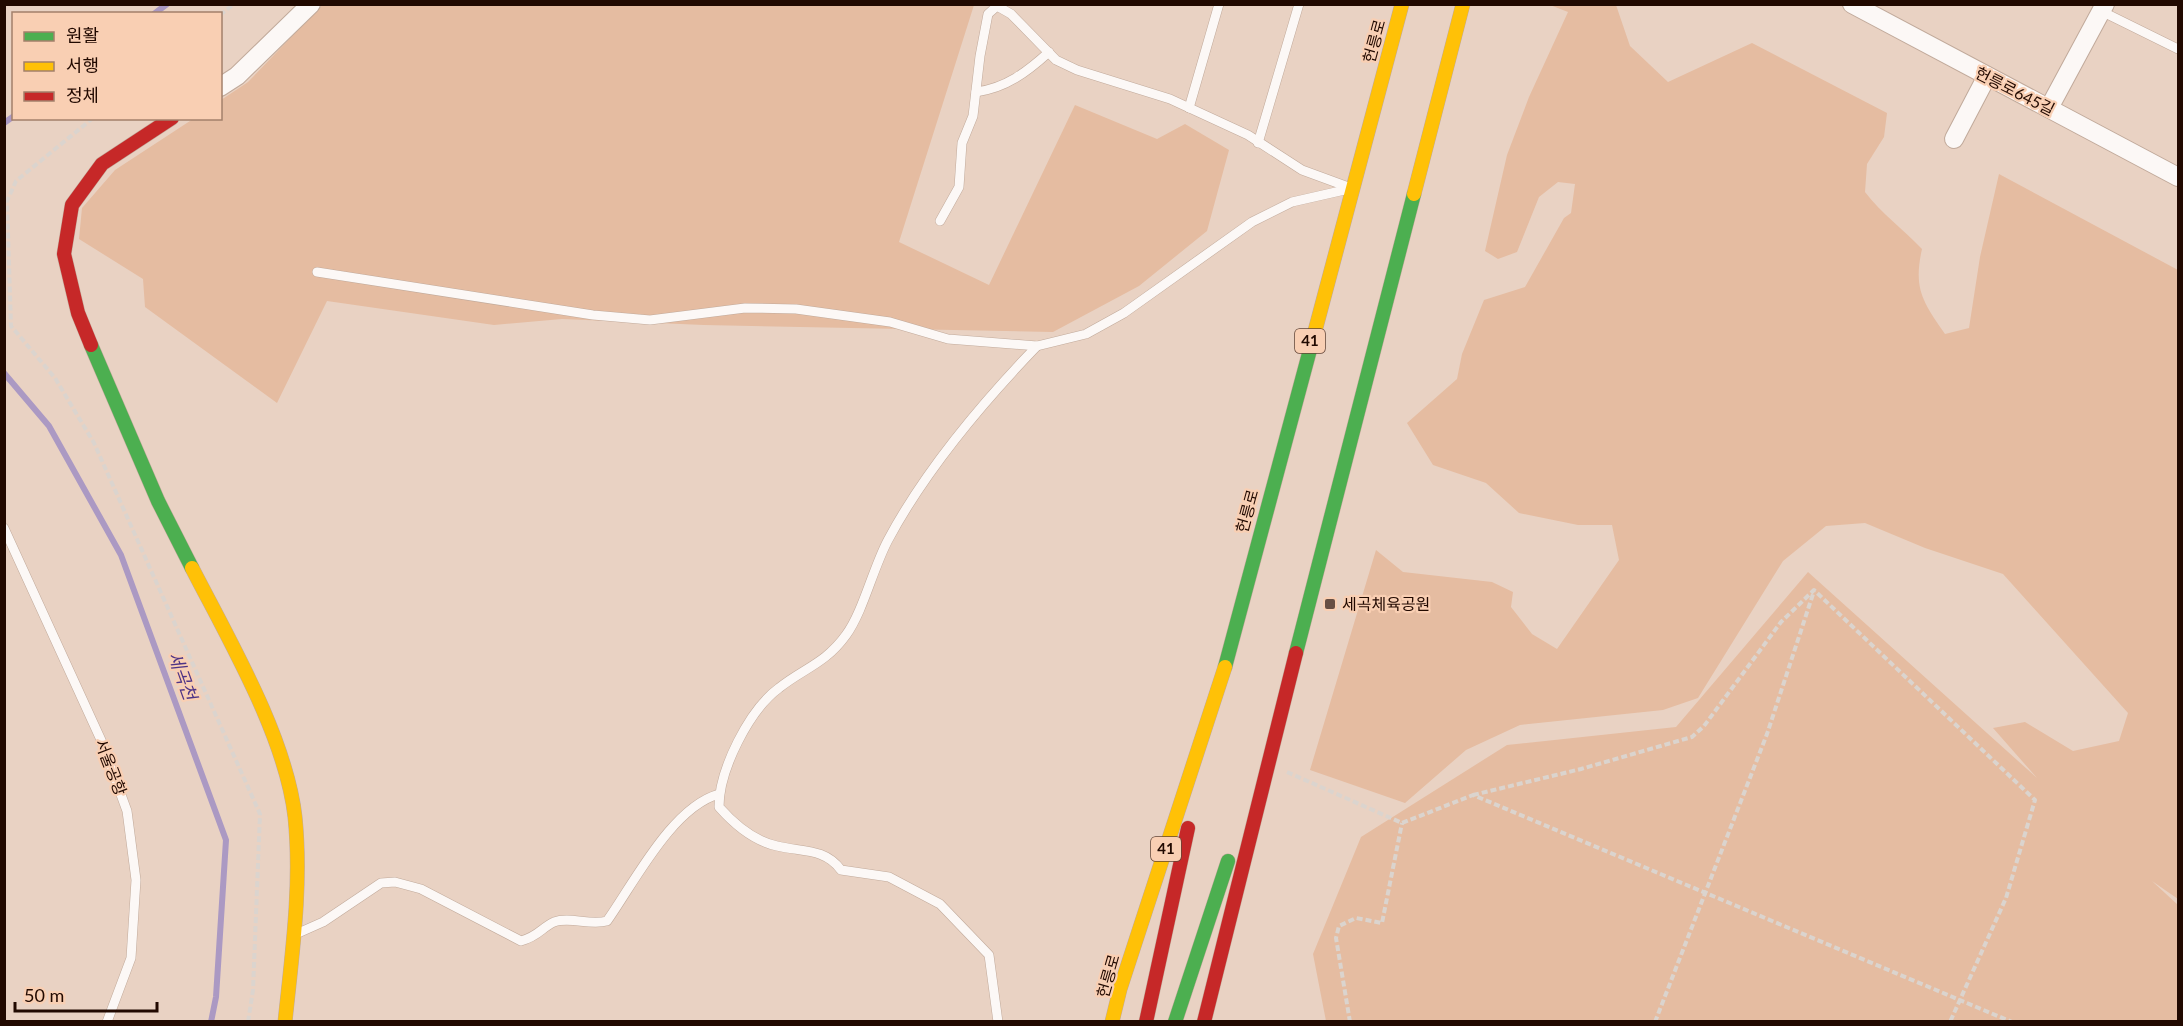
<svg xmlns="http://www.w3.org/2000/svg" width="2183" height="1026" viewBox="0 0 2183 1026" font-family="Lato,'Noto Sans KR',sans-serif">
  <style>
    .green { fill: #e5bca1 }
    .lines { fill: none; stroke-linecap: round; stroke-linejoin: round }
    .stream { stroke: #ab99c3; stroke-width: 6 }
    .lane-casing { stroke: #c1aa9b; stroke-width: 10 }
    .street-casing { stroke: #c1aa9b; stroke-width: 20 }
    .fast-casing { stroke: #c1aa9b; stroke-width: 15 }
    .slow-casing { stroke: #c1aa9b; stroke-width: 15 }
    .jam-casing { stroke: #c1aa9b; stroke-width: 15 }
    .path { stroke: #dbd4ce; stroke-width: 4; stroke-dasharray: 6 3; stroke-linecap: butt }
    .lane { stroke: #fcf8f6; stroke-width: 9 }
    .street { stroke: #fcf8f6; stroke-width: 18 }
    .fast { stroke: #4caf50; stroke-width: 14 }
    .slow { stroke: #ffc107; stroke-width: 14 }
    .jam { stroke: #c62828; stroke-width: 14 }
    .poi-dot { fill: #674f44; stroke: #f9cfb3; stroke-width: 2 }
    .labels { text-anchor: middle; stroke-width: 4.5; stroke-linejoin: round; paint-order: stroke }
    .shield { fill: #f9cfb3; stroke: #624436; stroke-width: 1.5 }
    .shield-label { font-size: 15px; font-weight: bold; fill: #210900 }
    .street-label { font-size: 16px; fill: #210900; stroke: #f9cfb3 }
    .poi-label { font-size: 16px; fill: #210900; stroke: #f9cfb3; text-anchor: start }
    .water-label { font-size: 18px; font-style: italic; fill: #4e3486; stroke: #f9cfb3 }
  </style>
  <rect width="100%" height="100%" fill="#e9d2c3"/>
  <g class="green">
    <polygon points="322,5 974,5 899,242 989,285 1075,105 1157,139 1185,124 1229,150 1207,231 1139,286 1053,332 704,325 562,319 494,325 327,301 277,403 145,307 143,279 79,239 82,208 115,170 193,119 220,118 221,100 248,82"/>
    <path d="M1550 5H1616L1630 46 1668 82 1752 43 1887 113 1884 137 1867 164 1865 192C1882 214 1903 229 1922 249 1913 289 1923 302 1945 334L1969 328 1980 257 1999 174 2178 270V899L2152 881 2178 905V1021H1326L1313 954 1361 837 1507 745 1676 727 1808 572 2037 778 1993 728 2025 722 2073 751 2119 741 2128 713 2003 574 1925 548 1865 523 1826 526 1783 561 1698 698 1663 710 1520 725 1466 750 1405 803 1310 770 1376 550 1403 572 1492 582 1513 592 1511 607 1532 634 1557 649 1619 560 1612 525H1578L1519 513 1486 483 1433 465 1407 423 1457 379 1462 354 1484 300 1525 287 1564 218 1571 213 1575 184 1558 182 1539 197 1517 252 1498 259 1485 251 1507 155 1529 97 1568 12Z"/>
  </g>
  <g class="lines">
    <g class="stream">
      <polyline points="154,14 167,4"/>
      <polyline points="4,123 14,116"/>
      <polyline points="4,373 49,426 121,555 226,840 216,997 211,1022"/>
    </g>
    <g class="lane-casing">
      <g id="lane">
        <polyline points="2101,11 2178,49"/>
        <path d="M976 92C1006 88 1027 72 1049 52"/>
        <polyline points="1189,108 1219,4"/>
        <polyline points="1258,143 1299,4"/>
        <polyline points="940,221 959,187 962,143 973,116 980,56 988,14 997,6 1011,14 1056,60 1077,70 1170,99 1248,135 1302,170 1351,188"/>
        <polyline points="317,272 593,315 650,320 745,308 796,309 890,322 948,339 1037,346 1086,334 1124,313 1252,222 1292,202 1349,189"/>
        <polyline points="4,528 101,740 127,811 136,880 131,958 107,1022"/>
        <path d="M296 934 323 922 381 883 395 882 421 889 521 941C539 936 541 928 554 922 570 916 590 926 607 921 634 883 672 807 719 794"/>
        <path d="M998 1022 989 955 940 904 889 877 841 870C825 848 802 852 777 846 754 841 734 824 719 807 719 770 749 710 779 688 804 668 825 664 846 635 863 612 873 568 888 540 926 469 982 403 1037 346"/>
      </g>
    </g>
    <g class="street-casing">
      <g id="street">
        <polyline points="1852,4 2178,177"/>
        <polyline points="220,87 237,76 311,4"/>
        <polyline points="2049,108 2105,4"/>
        <polyline points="1954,139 1987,76"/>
      </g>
    </g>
    <g class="fast-casing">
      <g id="fast">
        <polyline points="91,345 158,501 192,568"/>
        <polyline points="1296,653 1414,194"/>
        <polyline points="1225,667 1315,331"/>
        <polyline points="1175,1022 1228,861"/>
      </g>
    </g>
    <g class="slow-casing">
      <g id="slow">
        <polyline points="1414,194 1463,4"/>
        <polyline points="1315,331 1402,4"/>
        <path d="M192 568C229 640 286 737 295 817 302 885 292 954 285 1022"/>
        <polyline points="1112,1022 1120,989 1225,667"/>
      </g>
    </g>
    <g class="jam-casing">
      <g id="jam">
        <polyline points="91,345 78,313 64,254 72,205 102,164 172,118"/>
        <polyline points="1146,1022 1188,828"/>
        <polyline points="1204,1022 1296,653"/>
      </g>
    </g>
    <g class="path">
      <polyline points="220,15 234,4"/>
      <polyline points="93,118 16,181 7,201 11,326 55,378 94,443 260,814 253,990 248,1022"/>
      <polyline points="1287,772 1402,823 1473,795 2012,1022"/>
      <polyline points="1473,795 1581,769 1692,737 1704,726 1781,622 1814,590 2035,800 2006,898 1950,1022"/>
      <polyline points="1350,1022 1336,938 1339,926 1356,918 1382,923 1402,823"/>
      <polyline points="1655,1022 1767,734 1814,591"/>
    </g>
    <use href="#lane" class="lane"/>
    <use href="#street" class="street"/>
    <use href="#fast" class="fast"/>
    <use href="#slow" class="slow"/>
    <use href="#jam" class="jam"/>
  </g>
  <rect class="poi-dot" x="1324" y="598" width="12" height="12" rx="3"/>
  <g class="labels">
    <g class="shield">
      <rect x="1295" y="329" width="30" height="24" rx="4.5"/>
      <rect x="1151" y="837" width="30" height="24" rx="4.5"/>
    </g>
    <g class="shield-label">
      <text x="1310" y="346">41</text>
      <text x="1166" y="854">41</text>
    </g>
    <g class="street-label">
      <text transform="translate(1374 41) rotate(-75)" y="6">헌릉로</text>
      <text transform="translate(2015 91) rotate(27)" y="6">헌릉로645길</text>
      <text transform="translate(1247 511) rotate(-75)" y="6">헌릉로</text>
      <text transform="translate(111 767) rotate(69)" y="6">서울공항</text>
      <text transform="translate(1108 976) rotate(-74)" y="6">헌릉로</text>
    </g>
    <g class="poi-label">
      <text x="1342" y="610">세곡체육공원</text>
    </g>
    <g class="water-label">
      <text transform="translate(182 676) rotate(70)" y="6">세곡천</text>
    </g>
  </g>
  <rect width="2183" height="1026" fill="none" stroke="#210900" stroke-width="12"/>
  <rect x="12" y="12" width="210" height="108" fill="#f9cfb3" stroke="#a3806b" stroke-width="1.5"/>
  <rect x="24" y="32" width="30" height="9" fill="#4caf50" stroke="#a3806b" stroke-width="1.5"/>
  <text x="66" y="42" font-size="18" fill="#210900">원활</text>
  <rect x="24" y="62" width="30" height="9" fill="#ffc107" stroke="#a3806b" stroke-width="1.5"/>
  <text x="66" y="72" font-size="18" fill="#210900">서행</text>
  <rect x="24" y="92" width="30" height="9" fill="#c62828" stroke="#a3806b" stroke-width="1.5"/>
  <text x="66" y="102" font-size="18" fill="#210900">정체</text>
  <path d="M15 1002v9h142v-9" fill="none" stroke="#210900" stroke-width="3"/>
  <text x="24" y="1002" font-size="18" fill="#210900" stroke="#f9cfb3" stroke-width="4.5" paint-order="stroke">50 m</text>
</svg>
